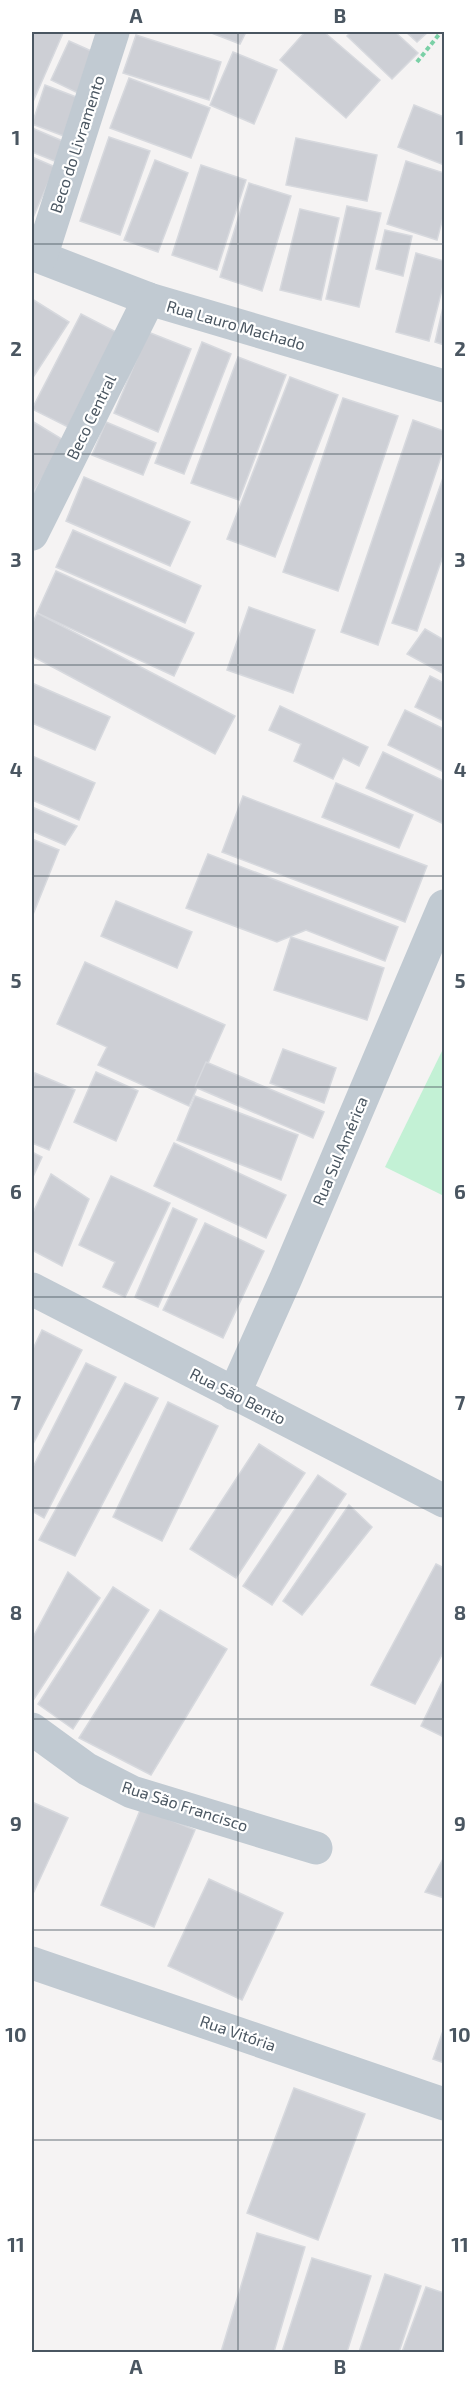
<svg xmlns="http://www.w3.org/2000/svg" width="476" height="2384" viewBox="0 0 476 2384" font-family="'Exo 2',sans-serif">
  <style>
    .green { fill: #c3f1d5 }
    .building { fill: #cdcfd5; stroke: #d7d9de; stroke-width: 1.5 }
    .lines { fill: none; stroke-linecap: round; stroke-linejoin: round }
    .path { stroke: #7ad0a6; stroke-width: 4; stroke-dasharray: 4.5 3; stroke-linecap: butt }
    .street { stroke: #c1cad2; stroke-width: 33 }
    .grid { fill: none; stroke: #4a5661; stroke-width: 1.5; stroke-opacity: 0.55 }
    .labels { text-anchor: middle; stroke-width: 4.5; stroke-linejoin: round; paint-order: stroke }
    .street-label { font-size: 16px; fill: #4a5661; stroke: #fff }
    .neatline { fill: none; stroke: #4a5661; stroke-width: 2 }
    .grid-label { font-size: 20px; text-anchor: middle; font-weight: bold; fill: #4a5661 }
  </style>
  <rect width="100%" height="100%" fill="#f5f3f3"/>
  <polygon class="green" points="444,1047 444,1196 385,1167"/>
  <g class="building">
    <polygon points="32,32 63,33 32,104"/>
    <polygon points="209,32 246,32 240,44"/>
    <polygon points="305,32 324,32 380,80 346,118 280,60"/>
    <polygon points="351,32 395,32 418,53 392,79 347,36"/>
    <polygon points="406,32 428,32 417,42"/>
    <polygon points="136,35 221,62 209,100 123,73"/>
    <polygon points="69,41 98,54 80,94 51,80"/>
    <polygon points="233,52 277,70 254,124 210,105"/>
    <polygon points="129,78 210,108 191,158 110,128"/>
    <polygon points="45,85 84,100 69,138 32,124"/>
    <polygon points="414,105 444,117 444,165 398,147"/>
    <polygon points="32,128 65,142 57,162 32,152"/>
    <polygon points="109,137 150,151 120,235 80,221"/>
    <polygon points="296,138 377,155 367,201 286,185"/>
    <polygon points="32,157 55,167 32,220"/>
    <polygon points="155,160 188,173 158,252 124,240"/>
    <polygon points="406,161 444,173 444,214 437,240 387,224"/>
    <polygon points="201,165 246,180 217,270 172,255"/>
    <polygon points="249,183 291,196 262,291 220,277"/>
    <polygon points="347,206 381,213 359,307 326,299"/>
    <polygon points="300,209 339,218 321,300 280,290"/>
    <polygon points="385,230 412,236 403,276 376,269"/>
    <polygon points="416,253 444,261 444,282 429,341 396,332"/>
    <polygon points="32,299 69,322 32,379"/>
    <polygon points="444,303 444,345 435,342"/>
    <polygon points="81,314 120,334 70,428 32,409"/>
    <polygon points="148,332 191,349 158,432 114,413"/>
    <polygon points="202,342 231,354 184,474 155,463"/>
    <polygon points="238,357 286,375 239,500 191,483"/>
    <polygon points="290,377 338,395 275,557 227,539"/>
    <polygon points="343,398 398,416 338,591 283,572"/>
    <polygon points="413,420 444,431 444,448 378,645 341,632"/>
    <polygon points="32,421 65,441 32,495"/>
    <polygon points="106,422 156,443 143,475 92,455"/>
    <polygon points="444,475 444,553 417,631 392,623"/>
    <polygon points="84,477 190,522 170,566 66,521"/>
    <polygon points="73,530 201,586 185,623 56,567"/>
    <polygon points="56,571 194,633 174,676 37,613"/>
    <polygon points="249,607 315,630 293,693 227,670"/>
    <polygon points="37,613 235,716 215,754 32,656 32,625"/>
    <polygon points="425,629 444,640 444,674 407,654"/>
    <polygon points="430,676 444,683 444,721 415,707"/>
    <polygon points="32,683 110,717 95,750 32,723"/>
    <polygon points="280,706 368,747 359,766 343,758 333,779 294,761 301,744 269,730"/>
    <polygon points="405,710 444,729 444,772 388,745"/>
    <polygon points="383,752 444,781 444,824 366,788"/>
    <polygon points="32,756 95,783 79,820 32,800"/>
    <polygon points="336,783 413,815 399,848 322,817"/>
    <polygon points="243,796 427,866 405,922 222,852"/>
    <polygon points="32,807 77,826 65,845 32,831"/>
    <polygon points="32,839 59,850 32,917"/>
    <polygon points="208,854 398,927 385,961 306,930 277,942 186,908"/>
    <polygon points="116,901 192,932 177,968 101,936"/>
    <polygon points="291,937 384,968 367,1020 274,990"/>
    <polygon points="85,962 225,1025 189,1106 98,1065 107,1047 57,1024"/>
    <polygon points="283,1049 336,1068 324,1103 270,1083"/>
    <polygon points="206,1062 324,1112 313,1138 195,1087"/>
    <polygon points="96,1072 138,1091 116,1141 74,1122"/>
    <polygon points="35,1073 75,1090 49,1150 32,1143 32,1081"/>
    <polygon points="195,1096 298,1135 281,1180 177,1140"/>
    <polygon points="174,1143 286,1195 266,1238 154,1186"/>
    <polygon points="32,1152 42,1157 32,1179"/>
    <polygon points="51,1174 89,1199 62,1266 32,1250 32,1215"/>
    <polygon points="111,1176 170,1203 125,1297 103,1287 115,1262 79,1245"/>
    <polygon points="173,1208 197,1219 158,1307 135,1297"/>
    <polygon points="205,1223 264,1251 223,1338 163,1310"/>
    <polygon points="42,1330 82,1350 32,1446 32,1351"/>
    <polygon points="86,1363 116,1377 44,1518 32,1511 32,1469"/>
    <polygon points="125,1383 158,1398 75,1556 39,1540"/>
    <polygon points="168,1402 218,1426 162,1541 113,1517"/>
    <polygon points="259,1444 305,1473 236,1578 190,1549"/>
    <polygon points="318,1475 346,1494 272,1605 243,1586"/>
    <polygon points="349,1505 372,1527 302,1615 283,1601"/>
    <polygon points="436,1564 444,1568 444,1651 415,1704 371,1685"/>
    <polygon points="68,1572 100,1598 34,1699 32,1698 32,1639"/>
    <polygon points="113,1587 149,1610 73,1729 38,1704"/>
    <polygon points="160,1610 227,1649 151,1775 79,1738"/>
    <polygon points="444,1678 444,1737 421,1726"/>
    <polygon points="32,1802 68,1818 32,1896"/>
    <polygon points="141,1808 195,1830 154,1927 101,1905"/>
    <polygon points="444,1857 444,1898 425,1892"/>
    <polygon points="209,1879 283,1913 242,2000 168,1966"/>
    <polygon points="444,2028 444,2063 433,2059"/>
    <polygon points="294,2088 365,2114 318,2240 247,2213"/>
    <polygon points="257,2233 305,2247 274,2352 221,2352"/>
    <polygon points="312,2258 371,2276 347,2352 282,2352"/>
    <polygon points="385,2274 421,2286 399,2352 359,2352"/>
    <polygon points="426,2287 444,2293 444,2352 402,2352"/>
  </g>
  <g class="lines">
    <polyline class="path" points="417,62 441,32"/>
    <g class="street">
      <polyline points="32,254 149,299 444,386"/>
      <polyline points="41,257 113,32"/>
      <polyline points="32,534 149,299"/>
      <polyline points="32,1289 444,1501"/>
      <polyline points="234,1394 286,1278 444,906"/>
      <polyline points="32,1729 87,1769 132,1792 316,1848"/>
      <polyline points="32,1963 444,2104"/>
    </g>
  </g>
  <path class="grid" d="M238 32V2352M32 244H444M32 454H444M32 665H444M32 876H444M32 1087H444M32 1297H444M32 1508H444M32 1719H444M32 1930H444M32 2140H444"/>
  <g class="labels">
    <g class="street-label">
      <text transform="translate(77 144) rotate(-72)" y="6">Beco do Livramento</text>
      <text transform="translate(236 325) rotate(16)" y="6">Rua Lauro Machado</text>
      <text transform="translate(91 417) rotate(-64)" y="6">Beco Central</text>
      <text transform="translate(340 1151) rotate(-67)" y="6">Rua Sul América</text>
      <text transform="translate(238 1396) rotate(27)" y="6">Rua São Bento</text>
      <text transform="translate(185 1806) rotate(18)" y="6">Rua São Francisco</text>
      <text transform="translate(238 2033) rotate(19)" y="6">Rua Vitória</text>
    </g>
  </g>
  <rect width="476" height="2384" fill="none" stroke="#ffffff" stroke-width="66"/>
  <rect x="33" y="33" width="410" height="2318" class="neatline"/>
  <g class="grid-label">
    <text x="136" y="23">A</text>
    <text x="340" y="23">B</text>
    <text x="16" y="145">1</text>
    <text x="460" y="145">1</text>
    <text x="16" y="356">2</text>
    <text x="460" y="356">2</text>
    <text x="16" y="567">3</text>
    <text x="460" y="567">3</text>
    <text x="16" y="777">4</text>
    <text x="460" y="777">4</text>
    <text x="16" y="988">5</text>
    <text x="460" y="988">5</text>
    <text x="16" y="1199">6</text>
    <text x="460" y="1199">6</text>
    <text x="16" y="1410">7</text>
    <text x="460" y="1410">7</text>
    <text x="16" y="1620">8</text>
    <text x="460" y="1620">8</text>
    <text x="16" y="1831">9</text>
    <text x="460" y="1831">9</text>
    <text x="16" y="2042">10</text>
    <text x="460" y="2042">10</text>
    <text x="16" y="2252">11</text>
    <text x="460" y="2252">11</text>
    <text x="136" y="2374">A</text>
    <text x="340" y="2374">B</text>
  </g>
</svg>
